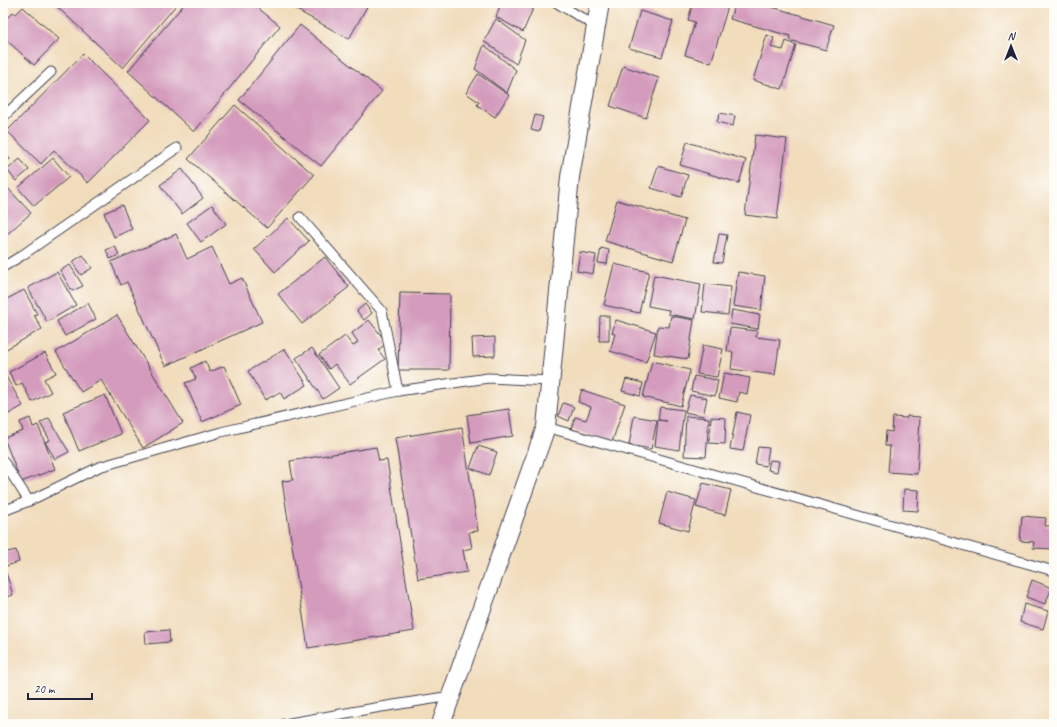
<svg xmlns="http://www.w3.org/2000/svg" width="1057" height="727" viewBox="0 0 1057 727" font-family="Caveat,sans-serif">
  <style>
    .building { fill: #d49bbd }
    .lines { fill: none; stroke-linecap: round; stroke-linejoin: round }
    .lane-casing { stroke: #413e4e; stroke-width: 11 }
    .street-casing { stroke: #413e4e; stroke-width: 20 }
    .lane { stroke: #fff; stroke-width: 9 }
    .street { stroke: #fff; stroke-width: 18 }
  </style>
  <rect width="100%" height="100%" fill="#fdfcf7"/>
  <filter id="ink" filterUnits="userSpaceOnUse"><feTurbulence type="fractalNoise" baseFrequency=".025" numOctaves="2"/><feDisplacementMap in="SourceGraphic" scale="8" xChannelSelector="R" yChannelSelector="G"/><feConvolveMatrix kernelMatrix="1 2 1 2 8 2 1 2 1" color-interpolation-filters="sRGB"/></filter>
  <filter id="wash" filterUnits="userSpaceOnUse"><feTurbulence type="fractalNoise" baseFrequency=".012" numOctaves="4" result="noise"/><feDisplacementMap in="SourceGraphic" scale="16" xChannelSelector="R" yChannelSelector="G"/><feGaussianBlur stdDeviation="0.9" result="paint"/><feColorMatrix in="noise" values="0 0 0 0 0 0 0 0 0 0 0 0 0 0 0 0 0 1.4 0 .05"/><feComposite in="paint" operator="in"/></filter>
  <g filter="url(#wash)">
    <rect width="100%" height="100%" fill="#f1dcbc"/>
    <g id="blocks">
      <g class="building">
        <polygon points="53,3 178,3 123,68"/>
        <polygon points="185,3 252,3 280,26 194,132 128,71"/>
        <polygon points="284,3 369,3 349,39"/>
        <polygon points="501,3 533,3 535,4 523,32 496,17"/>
        <polygon points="693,3 729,3 711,63 685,55 695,22 688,20"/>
        <polygon points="735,3 758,3 834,25 826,50 789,40 790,36 730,19"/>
        <polygon points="23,7 59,39 34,65 3,37 3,17 6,19 13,12 16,14"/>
        <polygon points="640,11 673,21 662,57 629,48"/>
        <polygon points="496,19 525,40 516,64 484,41"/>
        <polygon points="300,25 382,91 321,166 239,100"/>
        <polygon points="767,35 774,38 771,47 783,50 786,41 796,45 782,89 753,80"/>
        <polygon points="484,45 516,70 507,93 475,69"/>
        <polygon points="83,54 150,120 88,183 54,150 41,164 7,131"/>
        <polygon points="623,66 659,78 646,118 610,106"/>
        <polygon points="478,74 509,95 495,117 477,105 479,102 466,93"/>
        <polygon points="235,105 314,175 267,228 188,159"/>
        <polygon points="720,113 735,116 733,126 717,122"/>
        <polygon points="535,115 543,117 539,132 531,130"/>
        <polygon points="755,135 787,139 777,219 745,215"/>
        <polygon points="687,142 746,160 739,183 680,165"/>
        <polygon points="3,151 10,159 3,164"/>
        <polygon points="53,158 69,177 34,206 18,188"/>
        <polygon points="20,159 29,170 16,181 7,170"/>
        <polygon points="658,166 688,175 681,197 651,188"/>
        <polygon points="182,169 203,198 182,214 160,185"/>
        <polygon points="3,183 31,213 6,235 3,232"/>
        <polygon points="617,200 685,220 673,261 605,241"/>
        <polygon points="122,205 132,229 114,237 104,213"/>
        <polygon points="212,205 226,224 201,242 187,223"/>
        <polygon points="288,218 309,241 275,272 254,249"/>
        <polygon points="176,234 187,259 212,247 229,284 242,278 262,322 165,366 127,282 121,285 111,262"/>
        <polygon points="719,234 727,235 722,263 714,262"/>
        <polygon points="115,246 119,255 110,259 106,250"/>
        <polygon points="601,248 609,250 607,264 598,263"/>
        <polygon points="580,252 596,255 593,274 577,271"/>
        <polygon points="83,255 92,268 81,275 72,262"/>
        <polygon points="325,257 349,287 302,324 278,294"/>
        <polygon points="614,264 649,272 639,313 604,305"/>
        <polygon points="70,265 83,286 72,291 60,270"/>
        <polygon points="57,272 76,305 47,322 28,288"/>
        <polygon points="738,272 765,276 761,310 733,306"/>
        <polygon points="654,275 701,284 695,319 668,314 669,310 648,306"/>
        <polygon points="705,284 731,287 728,315 702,312"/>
        <polygon points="24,290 37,314 34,315 42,329 3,351 3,306 7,304 5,300"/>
        <polygon points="400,293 450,294 449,370 398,370"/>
        <polygon points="88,303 96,319 65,336 57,321"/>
        <polygon points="365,304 372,313 364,320 357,311"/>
        <polygon points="732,310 760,315 758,329 730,324"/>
        <polygon points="117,315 183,423 143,448 101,380 81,392 56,352"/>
        <polygon points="600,316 609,316 609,341 599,341"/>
        <polygon points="671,316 694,320 688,359 654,354 658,326 669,327"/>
        <polygon points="369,320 387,343 378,350 385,359 350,384 335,364 329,369 319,355 345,336 353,346 358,342 352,333"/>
        <polygon points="616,320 656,332 646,362 610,351 615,334 612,333"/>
        <polygon points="730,328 757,331 756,337 780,340 775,375 731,369 733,352 727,351"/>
        <polygon points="495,337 495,356 473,357 472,338"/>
        <polygon points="703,345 723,349 717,377 697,374"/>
        <polygon points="312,348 339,388 323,399 296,358"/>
        <polygon points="285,349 307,385 284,399 280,392 265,400 248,371"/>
        <polygon points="45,353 56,373 44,379 51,392 32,402 22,383 16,386 9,372"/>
        <polygon points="205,361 210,372 224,366 241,405 202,422 185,383 196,379 191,368"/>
        <polygon points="652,361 690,370 681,406 643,397"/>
        <polygon points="724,373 750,378 747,394 739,392 737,402 719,398"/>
        <polygon points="5,375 23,406 3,417 3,376"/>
        <polygon points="694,376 718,380 715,396 691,391"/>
        <polygon points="626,379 643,383 640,396 622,391"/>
        <polygon points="582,390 625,404 612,442 571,429 575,417 586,420 591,407 578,402"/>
        <polygon points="105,395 121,434 79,451 63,412"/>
        <polygon points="690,395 707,398 703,416 685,412"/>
        <polygon points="563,403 574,407 569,421 558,416"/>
        <polygon points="660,407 684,410 679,450 655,446 658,420 667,421 658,420"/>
        <polygon points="509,409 513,436 471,443 467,415"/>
        <polygon points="737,412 750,415 743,451 730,449"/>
        <polygon points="634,416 657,420 651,449 629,445"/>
        <polygon points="686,416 709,418 706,457 684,456"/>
        <polygon points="907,416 920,417 917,474 888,472 890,446 885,446 886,431 892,432 893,417 907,418"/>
        <polygon points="711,417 726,418 725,444 709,443"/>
        <polygon points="30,418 33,427 38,425 55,469 21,482 4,438 23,431 20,422"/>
        <polygon points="49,418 69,452 55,459 45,442 50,440 40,423"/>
        <polygon points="462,427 478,531 469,532 472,548 463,550 467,572 418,579 395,438"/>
        <polygon points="478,446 497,452 489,475 470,468"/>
        <polygon points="376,447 379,461 387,460 414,631 308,648 282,481 293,480 290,461"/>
        <polygon points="758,447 769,448 766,466 755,464"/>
        <polygon points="770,460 779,461 777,472 768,470"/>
        <polygon points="703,483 731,490 725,515 696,507"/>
        <polygon points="904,489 919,490 918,511 903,510"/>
        <polygon points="667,492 696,500 688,531 659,523"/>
        <polygon points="1022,516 1046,518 1045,526 1054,526 1054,549 1033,548 1034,542 1020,541"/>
        <polygon points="16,550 19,562 3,567 3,553"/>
        <polygon points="6,573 13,595 3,598 3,574"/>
        <polygon points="1032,580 1052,588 1045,604 1026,597"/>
        <polygon points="1024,604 1048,611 1043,629 1020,622"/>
        <polygon points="169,630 170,642 146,644 145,632"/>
        <polygon points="1053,691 1054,691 1054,705 1051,705"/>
      </g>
    </g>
  </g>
  <g filter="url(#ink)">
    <use href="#blocks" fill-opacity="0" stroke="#413e4e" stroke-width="1"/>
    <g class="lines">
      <g class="lane-casing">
        <g id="lane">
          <polyline points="557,3 597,27"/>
          <polyline points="3,117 51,72"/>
          <polyline points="300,217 382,311 398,391"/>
          <polyline points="3,267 21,256 177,148"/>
          <polyline points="546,427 1054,571"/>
          <polyline points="3,461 29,501"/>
          <polyline points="3,511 29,501 99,467 221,432 398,391 488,378 551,381"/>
          <polyline points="284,724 375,708 451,696"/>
        </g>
      </g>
      <g class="street-casing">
        <polyline id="street" points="441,724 546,427 570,177 600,3"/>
      </g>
      <use href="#lane" class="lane"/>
      <use href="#street" class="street"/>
    </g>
  </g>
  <rect width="1057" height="727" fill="none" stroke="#fdfcf7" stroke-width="16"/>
  <g transform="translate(1011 46)" stroke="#fdfcf7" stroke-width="3" paint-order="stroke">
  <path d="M0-3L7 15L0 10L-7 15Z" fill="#22223b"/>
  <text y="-6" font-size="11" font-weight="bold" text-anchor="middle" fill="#22223b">N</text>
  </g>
  <path d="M28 693v6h64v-6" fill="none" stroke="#22223b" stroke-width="2"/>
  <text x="34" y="693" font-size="12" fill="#22223b" stroke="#fdfcf7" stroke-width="3" paint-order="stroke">20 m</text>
</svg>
